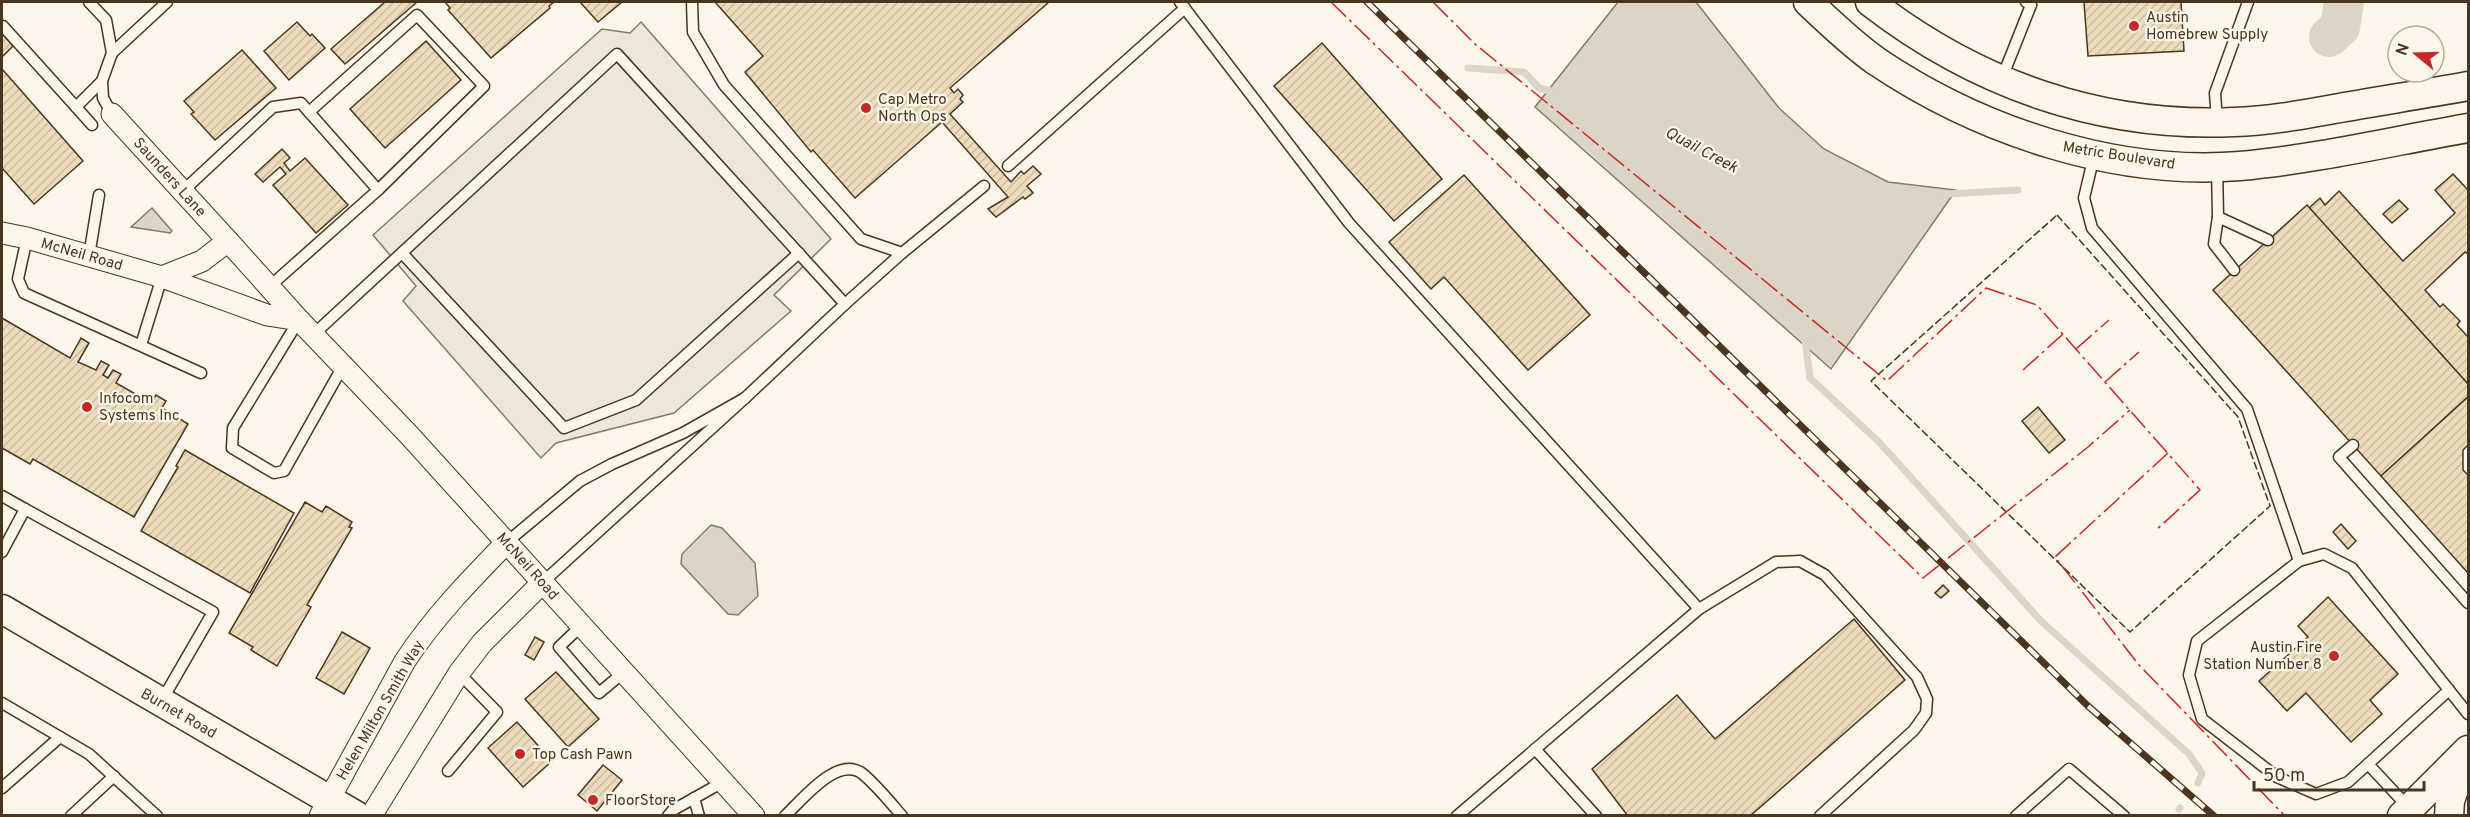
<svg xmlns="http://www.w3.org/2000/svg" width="2470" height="817" viewBox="0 0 2470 817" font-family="Overpass,sans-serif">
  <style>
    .parking { fill: #ede7d9; stroke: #887966; stroke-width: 1.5 }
    .water { fill: #dcd4c6; stroke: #887966; stroke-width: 1.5 }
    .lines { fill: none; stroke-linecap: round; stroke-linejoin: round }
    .stream { stroke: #dcd4c6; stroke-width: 7 }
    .river { stroke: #dcd4c6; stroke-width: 40 }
    .building { fill: url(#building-hatch); stroke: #4a3520; stroke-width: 1.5 }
    .lane-casing { stroke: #4a3520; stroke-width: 13 }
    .street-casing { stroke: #4a3520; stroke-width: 23 }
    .secondary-casing { stroke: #4a3520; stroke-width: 31 }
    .lane { stroke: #fbf6e9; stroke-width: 10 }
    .street { stroke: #fbf6e9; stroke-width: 21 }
    .secondary { stroke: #fbf6e9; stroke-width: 28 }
    .rail-casing { stroke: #4a3520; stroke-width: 7 }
    .rail { stroke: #fbf6e9; stroke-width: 4.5; stroke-dasharray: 14; stroke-linecap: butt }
    .fence { stroke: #4a3520; stroke-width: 1.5; stroke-dasharray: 8 3; stroke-linecap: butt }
    .power { stroke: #c62828; stroke-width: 1.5; stroke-dasharray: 21 4.5 3 4.5; stroke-linecap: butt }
    .poi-dot { fill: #c62828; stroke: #fbf6e9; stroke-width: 2 }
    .labels { text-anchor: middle; stroke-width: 4.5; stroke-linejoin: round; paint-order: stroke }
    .poi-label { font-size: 15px; fill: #4a3520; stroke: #fbf6e9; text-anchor: start }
    .street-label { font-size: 15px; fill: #4a3520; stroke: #fbf6e9 }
    .water-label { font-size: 16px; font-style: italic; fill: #4a3520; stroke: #fbf6e9 }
  </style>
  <defs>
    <pattern id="building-hatch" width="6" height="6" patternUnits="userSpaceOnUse" patternTransform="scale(1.5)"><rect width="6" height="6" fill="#ecdcbc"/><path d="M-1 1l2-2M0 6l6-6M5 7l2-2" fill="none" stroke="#ccbda1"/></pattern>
  </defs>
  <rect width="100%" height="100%" fill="#fbf6e9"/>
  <polygon class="parking" points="641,22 831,239 774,295 791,311 674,413 556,443 541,458 403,301 416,286 373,235 602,29 630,33"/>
  <g class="water">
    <polygon points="1618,2 1696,2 1779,108 1824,149 1888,182 1956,190 1831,369 1535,107"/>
    <polygon points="152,208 172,231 170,233 131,227"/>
    <polygon points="711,525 722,528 755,563 758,596 738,615 728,614 681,564 682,554"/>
  </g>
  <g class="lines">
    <g class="stream">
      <polyline points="1468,68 1524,72 1539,88 1554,92"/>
      <polyline points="1947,194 2018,190"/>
      <polyline points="1805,340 1810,378 1879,442 2041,621 2189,754 2202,773 2198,783"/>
      <polyline points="2179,809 2180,808"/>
    </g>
    <polyline class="river" points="2329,37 2340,27 2344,2"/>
  </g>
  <g class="building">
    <polygon points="385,2 417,2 345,64 331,49"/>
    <polygon points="445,2 554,2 549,6 550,8 491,58 448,10 450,8"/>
    <polygon points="580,2 622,2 598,22"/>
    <polygon points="715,2 1049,2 950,88 954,93 958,89 963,95 960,99 963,102 950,114 1011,182 1021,171 1024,174 1033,166 1041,174 1027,186 1033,193 1025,199 1023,197 996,217 988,209 1008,197 942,122 855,198 813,150 811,152 745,72 763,56"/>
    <polygon points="2084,2 2181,2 2184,51 2088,56"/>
    <polygon points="297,22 310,36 312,34 325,48 289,80 264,51"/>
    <polygon points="2,33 13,46 2,57"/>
    <polygon points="426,41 461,80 385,148 350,109"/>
    <polygon points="1322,43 1442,179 1394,221 1274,86"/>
    <polygon points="242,50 276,88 215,140 191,114 194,112 184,101"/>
    <polygon points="2,69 83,161 34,204 2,168"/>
    <polygon points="282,149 290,158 284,163 290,171 305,158 348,205 316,233 273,185 286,174 280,167 263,182 255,174"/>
    <polygon points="2453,174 2468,190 2468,254 2465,252 2425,290 2440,307 2443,304 2460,321 2457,325 2468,337 2468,384 2309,208 2320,198 2325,205 2339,191 2403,261 2455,213 2435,190"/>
    <polygon points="1464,175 1590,315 1528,370 1444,277 1431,289 1389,242"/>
    <polygon points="2399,200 2408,209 2392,223 2383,214"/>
    <polygon points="2307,205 2468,384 2468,397 2381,476 2213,290"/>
    <polygon points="2,318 70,358 81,338 89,343 78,362 96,370 101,361 109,365 103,375 108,378 113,370 121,374 116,383 151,403 156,395 166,401 162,408 188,424 134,517 33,459 30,464 2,448"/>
    <polygon points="2468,397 2468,445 2463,450 2463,470 2468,475 2468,573 2381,476"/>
    <polygon points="2038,407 2065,440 2049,453 2022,421"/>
    <polygon points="185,450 294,513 250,593 141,531 178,467 176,466"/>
    <polygon points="305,502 322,512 326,506 352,522 349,527 352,528 307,605 311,607 277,666 251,650 253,647 229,633"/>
    <polygon points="2341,524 2356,541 2348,549 2333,532"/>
    <polygon points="1943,585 1949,591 1941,598 1935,593"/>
    <polygon points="2328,597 2398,674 2370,700 2382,714 2351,742 2306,693 2287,711 2259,681 2308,637 2298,626"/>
    <polygon points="1854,619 1905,680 1750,816 1628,816 1592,769 1677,695 1715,739"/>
    <polygon points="342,632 370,648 344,694 316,678"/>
    <polygon points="535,637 544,642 534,660 525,655"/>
    <polygon points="556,672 599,719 568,747 525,699"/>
    <polygon points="517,722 552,761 523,787 488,748"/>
    <polygon points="603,765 622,780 597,811 578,795"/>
  </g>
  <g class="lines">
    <g class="lane-casing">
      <g id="lane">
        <polyline points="89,2 106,20 112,53 102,81 103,98 112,114"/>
        <polyline points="692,2 693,32 724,85 861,239 902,253 984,186"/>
        <polyline points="1180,2 1349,223 1699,609 1457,816"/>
        <polyline points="3,26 76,107 102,81"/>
        <polyline points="112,53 167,2"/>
        <polyline points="2002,78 2031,5 2026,2"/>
        <polyline points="76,107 92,125"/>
        <polyline points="309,112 417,15 484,86 378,190"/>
        <polyline points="2217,120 2215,93 2248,2"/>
        <polyline points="2094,156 2084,198 2092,228 2247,409 2299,561"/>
        <polyline points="1008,166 1185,8"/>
        <polyline points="2217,166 2218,217 2214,244 2234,270"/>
        <polyline points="184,190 273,107 301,103 378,190 269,287"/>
        <polyline points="2218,217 2268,240"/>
        <polyline points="27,238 18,279 24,293 201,373"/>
        <polyline points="402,253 564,428 636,400 799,253"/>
        <polyline points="89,256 99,195"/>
        <polyline points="845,304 902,253"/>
        <polyline points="299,320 233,428 232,448 274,473 284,471 343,366"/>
        <polyline points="314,334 617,54 845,304 745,398"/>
        <polyline points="141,345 162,277"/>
        <polyline points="2353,445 2339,457 2468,603"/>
        <polyline points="2,496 25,509"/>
        <polyline points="507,542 580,481 612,464 683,433 745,398 543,582"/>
        <polyline points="2,552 25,509 213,612 161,702"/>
        <polyline points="1699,609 1776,562 1800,561 1825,575 1917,677 1927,699 1926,713 1914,730 1820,816"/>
        <polyline points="582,625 559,647 599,693 624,672"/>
        <polyline points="2,703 89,754 157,816"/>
        <polyline points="1535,749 1596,816"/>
        <polyline points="2368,764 2449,690"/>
        <polyline points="448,771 497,712 459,673"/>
        <polyline points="2,788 60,737"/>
        <polyline points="694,798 699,816"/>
        <polyline points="2409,808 2368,764 2348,782 2316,794 2277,777 2202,719 2189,675 2197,641 2299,561 2324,554 2352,568 2468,714"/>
        <polyline points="71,816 114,776"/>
        <polyline points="668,816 673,810 723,782"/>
        <path d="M785 816C803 799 839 753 864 775 878 787 890 802 902 816"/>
        <polyline points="2016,816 2069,769 2124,816"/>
      </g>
    </g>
    <g class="street-casing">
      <g id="street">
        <polyline points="112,114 228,241"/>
        <polyline points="2,233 27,238 162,277 202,261 228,241 299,320 410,436 754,816"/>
        <polyline points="162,277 267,315 299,320"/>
        <path d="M320 816 405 661C434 617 470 580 507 542"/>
        <polyline points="371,816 459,673 482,643 543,582"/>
      </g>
    </g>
    <g class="secondary-casing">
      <g id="secondary">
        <path d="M1808 2C1829 22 1852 44 1876 61 1980 131 2114 176 2240 166 2317 159 2393 141 2468 128"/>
        <path d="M1870 2C1976 84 2099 128 2234 122 2268 121 2301 115 2334 109 2379 101 2424 94 2468 86"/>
        <polyline points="2,609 357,816"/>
        <polyline points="2402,816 2468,750"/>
        <polyline points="2449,816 2450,801 2465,757"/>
      </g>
    </g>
    <use href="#lane" class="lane"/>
    <use href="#street" class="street"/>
    <use href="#secondary" class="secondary"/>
    <g class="rail-casing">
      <polyline id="rail" points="1367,2 2088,706 2214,816"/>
    </g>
    <use href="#rail" class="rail"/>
    <polygon class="fence" points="2057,215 2238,417 2270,506 2130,632 1871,381"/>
    <g class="power">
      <polyline points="1331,2 1923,578 2088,447 2130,410"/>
      <polyline points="1433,2 1475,44 1887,381 1986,288 2037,305 2200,490 2156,530"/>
      <polyline points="2076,349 2109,320"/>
      <polyline points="2023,370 2063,334"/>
      <polyline points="2105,382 2139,352"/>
      <polyline points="2168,453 2055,557 2139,665 2285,816"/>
    </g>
  </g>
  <g class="poi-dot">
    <circle cx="2134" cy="26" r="6"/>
    <circle cx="866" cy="108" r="6"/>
    <circle cx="87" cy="407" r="6"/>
    <circle cx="2334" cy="656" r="6"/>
    <circle cx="520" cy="754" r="6"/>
    <circle cx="593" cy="800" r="6"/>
  </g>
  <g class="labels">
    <g class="poi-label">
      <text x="2146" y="22">Austin<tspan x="2146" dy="17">Homebrew Supply</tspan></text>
      <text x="878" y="104">Cap Metro<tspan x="878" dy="17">North Ops</tspan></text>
      <text x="99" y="403">Infocom<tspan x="99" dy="17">Systems Inc</tspan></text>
      <text x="2322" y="652" text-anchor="end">Austin Fire<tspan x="2322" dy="17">Station Number 8</tspan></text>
      <text x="532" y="759">Top Cash Pawn</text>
      <text x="605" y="805">FloorStore</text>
    </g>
    <g class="street-label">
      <text transform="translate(2119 155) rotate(9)" y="5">Metric Boulevard</text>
      <text transform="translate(170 177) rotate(48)" y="5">Saunders Lane</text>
      <text transform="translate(82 254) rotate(16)" y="5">McNeil Road</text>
      <text transform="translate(528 566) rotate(48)" y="5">McNeil Road</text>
      <text transform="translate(380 710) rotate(-60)" y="5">Helen Milton Smith Way</text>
      <text transform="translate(179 713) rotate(30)" y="5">Burnet Road</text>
    </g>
    <g class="water-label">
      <text transform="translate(1702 149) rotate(28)" y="6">Quail Creek</text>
    </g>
  </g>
  <rect width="2470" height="817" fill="none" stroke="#4a3520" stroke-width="6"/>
  <g transform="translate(2416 54) rotate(289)"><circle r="28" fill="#fbf6e9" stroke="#b4a999" stroke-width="1.5"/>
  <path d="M0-4.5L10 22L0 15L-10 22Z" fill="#c62828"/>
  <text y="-9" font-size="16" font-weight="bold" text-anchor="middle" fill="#4a3520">N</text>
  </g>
  <path d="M2254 781v9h170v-9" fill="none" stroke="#4a3520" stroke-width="3"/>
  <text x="2263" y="781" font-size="18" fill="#4a3520" stroke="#fbf6e9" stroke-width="4.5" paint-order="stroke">50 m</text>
</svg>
